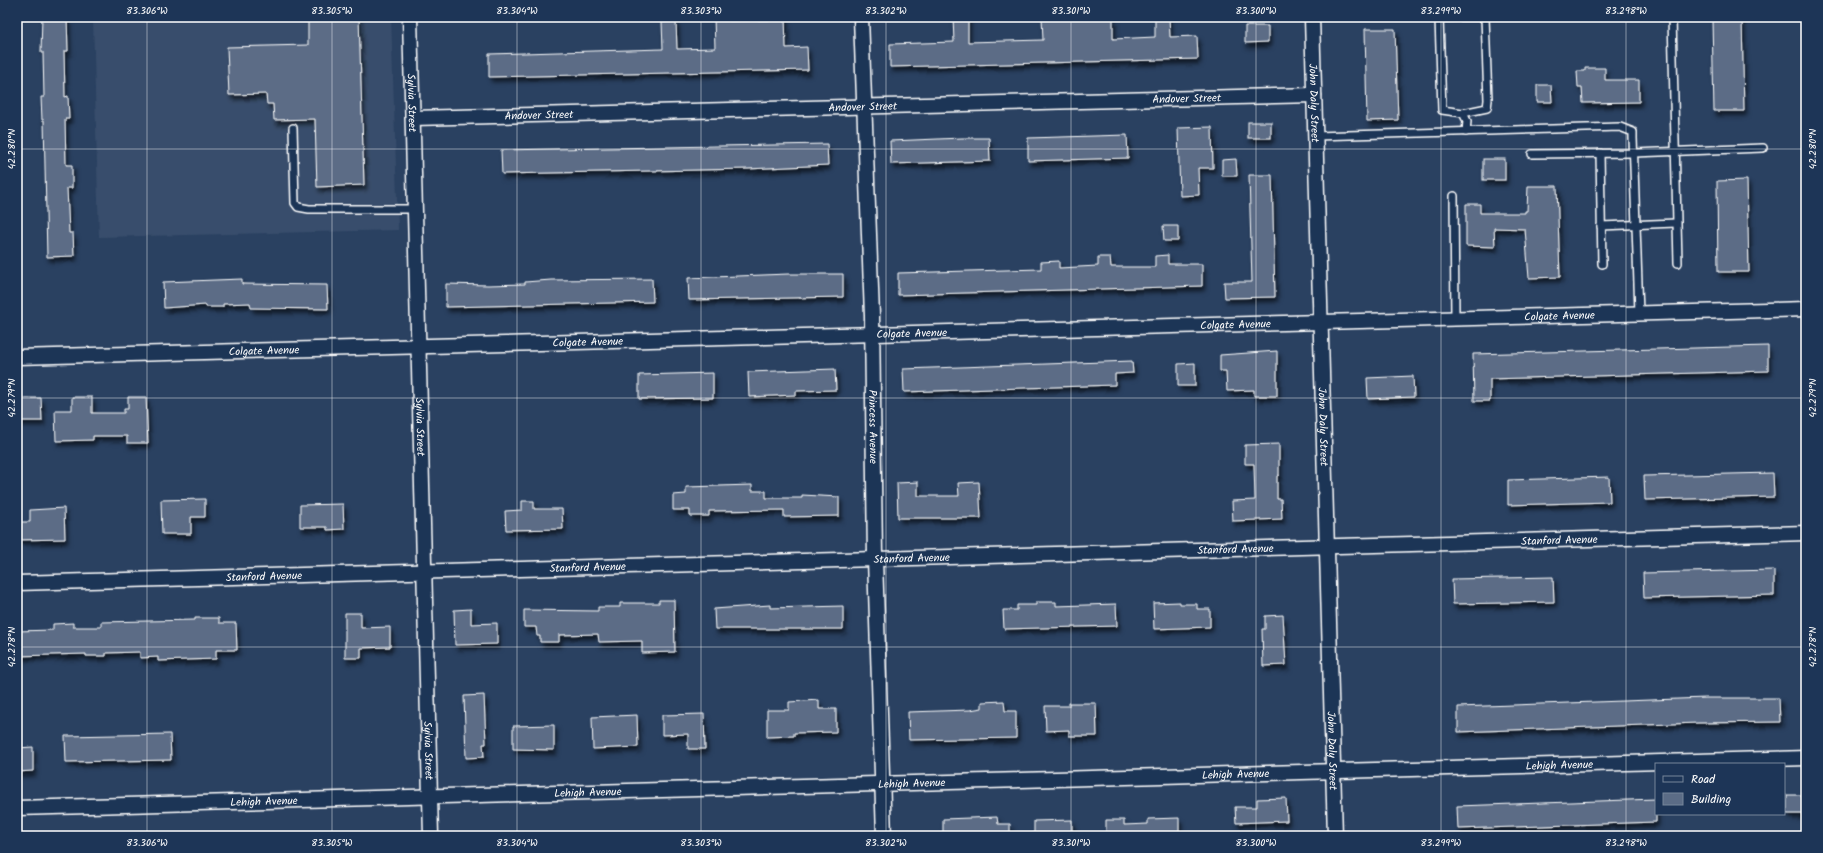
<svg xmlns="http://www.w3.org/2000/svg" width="1823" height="853" viewBox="0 0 1823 853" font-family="Kalam,sans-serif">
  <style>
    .built { fill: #394e6c }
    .building { fill: #5b6c86; stroke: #fff; filter: url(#shadow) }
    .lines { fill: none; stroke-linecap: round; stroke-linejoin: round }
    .service-casing { stroke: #fff; stroke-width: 10 }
    .minor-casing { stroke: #fff; stroke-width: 17 }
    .service { stroke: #1d3557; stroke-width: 7 }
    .minor { stroke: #1d3557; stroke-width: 14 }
    .ticks { fill: none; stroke: #fff; stroke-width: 1; stroke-opacity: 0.45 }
    .labels { text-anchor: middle; stroke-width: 3.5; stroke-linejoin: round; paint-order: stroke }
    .street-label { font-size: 11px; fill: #fff; stroke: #1d3557 }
    .neatline { fill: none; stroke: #fff; stroke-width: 1.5 }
    .ticks-label { font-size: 10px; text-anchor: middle; fill: #fff }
  </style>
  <defs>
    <filter id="shadow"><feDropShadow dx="2.5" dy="4.5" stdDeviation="2" flood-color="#0009"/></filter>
  </defs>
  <rect width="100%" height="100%" fill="#2a4161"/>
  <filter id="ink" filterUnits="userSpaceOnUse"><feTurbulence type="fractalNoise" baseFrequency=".025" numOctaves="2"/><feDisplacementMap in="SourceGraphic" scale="8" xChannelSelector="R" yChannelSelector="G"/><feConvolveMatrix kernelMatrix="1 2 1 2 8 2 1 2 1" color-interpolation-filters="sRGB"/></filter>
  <g filter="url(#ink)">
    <polygon class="built" points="93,17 391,17 398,230 99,237"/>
    <g class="building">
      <polygon points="42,17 67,17 68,51 64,51 65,97 68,96 69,119 65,119 66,165 72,165 72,188 67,188 69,233 73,233 74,256 47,257 44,120 42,120 41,97 44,97 43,52 41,52"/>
      <polygon points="308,17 359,17 364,185 317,187 315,119 274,120 273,104 267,104 266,94 229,95 227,47 308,45"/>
      <polygon points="714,17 729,17 729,21 771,20 771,17 785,17 786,48 807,47 808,70 489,77 489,54 663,49 662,22 676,21 677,49 715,48"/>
      <polygon points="953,17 968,17 968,42 1043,40 1042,17 1113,17 1113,39 1155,37 1155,17 1169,17 1170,37 1197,36 1198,59 890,67 890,44 954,42"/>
      <polygon points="1742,19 1744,111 1714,111 1712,20"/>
      <polygon points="1245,26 1268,26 1268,42 1245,43"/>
      <polygon points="1365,29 1395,29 1398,120 1367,121"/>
      <polygon points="1585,68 1605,68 1605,80 1639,80 1639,102 1583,103 1582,87 1578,87 1577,71 1585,71"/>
      <polygon points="1537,85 1551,85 1552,102 1537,102"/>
      <rect x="1248" y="122" width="23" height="16"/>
      <polygon points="1212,127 1213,168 1198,168 1199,195 1180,196 1178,128"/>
      <polygon points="1127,135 1128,158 1028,161 1028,138"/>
      <polygon points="962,138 989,138 990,161 891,164 890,141"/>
      <polygon points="827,144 828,165 748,169 502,174 501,150"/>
      <polygon points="1236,159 1237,176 1222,176 1222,160"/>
      <rect x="1483" y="159" width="22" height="21"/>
      <polygon points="1249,175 1272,175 1275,297 1225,298 1224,282 1252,282"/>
      <polygon points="1747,180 1749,272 1718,272 1717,181"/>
      <polygon points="1528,186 1557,186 1560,277 1529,278 1525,229 1494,228 1495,247 1466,246 1466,204 1480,204 1480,213 1525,213 1525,211 1527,211"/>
      <polygon points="1163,226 1178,226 1178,241 1164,241"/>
      <polygon points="1168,255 1168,264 1202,264 1202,286 898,295 898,273 1041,269 1041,262 1059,261 1059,268 1098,266 1098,257 1110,257 1111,267 1155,267 1155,256"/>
      <polygon points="788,274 843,274 843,297 689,300 688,278"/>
      <polygon points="242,279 242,284 327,285 328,309 251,308 250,303 223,304 223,307 206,307 206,305 164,308 163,282"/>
      <polygon points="652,279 653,302 446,307 446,284 488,285 525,284 525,282 551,280"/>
      <polygon points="1768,346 1768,371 1490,379 1490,401 1474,401 1473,354"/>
      <polygon points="1277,351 1277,396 1254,396 1254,390 1227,391 1226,371 1220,371 1220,355"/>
      <polygon points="1132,361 1133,373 1115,374 1115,385 904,392 903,369"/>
      <polygon points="1195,363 1195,386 1178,386 1178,364"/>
      <polygon points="835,369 836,390 796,391 796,395 749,397 748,372"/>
      <polygon points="713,373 713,398 639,399 639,375"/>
      <polygon points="1413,376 1414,397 1368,399 1367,378"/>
      <polygon points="72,397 92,397 92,413 124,413 124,409 128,409 128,397 146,397 148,443 127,443 127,436 93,436 93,440 56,441 55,410 72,410"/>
      <polygon points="17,398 41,398 42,421 17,421"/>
      <polygon points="1279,444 1279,475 1277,476 1277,499 1281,499 1282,519 1233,521 1232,501 1255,500 1254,464 1245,464 1245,445"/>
      <polygon points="1773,473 1774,497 1645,500 1644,476"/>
      <polygon points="1609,477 1610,502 1508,505 1508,480"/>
      <polygon points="918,482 918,496 959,496 958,483 979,482 981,518 898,518 897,483"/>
      <polygon points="752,485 752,491 766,491 766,498 802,498 802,495 839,497 839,516 784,517 784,510 709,511 709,516 690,516 690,510 673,510 673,495 686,494 686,487"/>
      <polygon points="205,499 205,517 191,517 191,534 162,534 161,500"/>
      <polygon points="522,501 534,501 534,509 562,509 563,529 506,530 505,511 522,510"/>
      <polygon points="343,504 344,529 327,530 327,527 300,527 300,505"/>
      <polygon points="64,508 65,539 17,540 17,522 30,522 30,510"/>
      <polygon points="1774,570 1774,595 1644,598 1643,573"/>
      <polygon points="1553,577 1554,602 1453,604 1452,579"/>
      <polygon points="659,600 674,600 675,652 642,653 642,641 599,642 598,634 559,635 559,642 540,642 540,636 537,636 536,627 524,627 524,610 598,611 598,607 620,607 620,603 659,603"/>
      <polygon points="1036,602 1056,602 1056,606 1116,604 1117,626 1004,629 1003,610 1017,610 1017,605 1036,605"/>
      <polygon points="1180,602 1180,604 1197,604 1197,609 1210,609 1210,627 1154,629 1153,603"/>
      <polygon points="770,605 770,608 843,606 843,629 715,629 714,609"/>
      <polygon points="471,609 471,624 497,623 497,644 455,645 454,610"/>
      <polygon points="345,613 361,613 361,628 390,627 390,647 361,648 361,658 345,658"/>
      <polygon points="1283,615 1286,665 1263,666 1262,629 1265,629 1265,616"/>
      <polygon points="195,618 219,618 219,623 236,623 237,650 216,650 216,659 158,661 158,657 140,658 140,652 106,653 106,656 86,656 86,654 17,656 17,631 53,630 53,624 73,623 73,627 101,627 101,622 195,620"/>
      <polygon points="484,695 486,744 483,744 484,757 466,758 464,696"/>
      <polygon points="1706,698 1779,698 1780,722 1698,723 1458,732 1458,707"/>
      <polygon points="819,700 819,709 836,709 836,732 794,733 794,736 767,737 767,710 789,710 789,702"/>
      <polygon points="1004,701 1005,711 1016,711 1016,738 909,740 908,712 970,710 982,708 982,702"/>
      <polygon points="1069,703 1096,703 1097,736 1069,736 1069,730 1046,731 1045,706 1069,706"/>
      <polygon points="704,714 705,749 688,749 688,734 662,735 662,715"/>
      <polygon points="637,715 638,747 593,749 592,717"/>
      <polygon points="554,725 554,750 513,749 513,726"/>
      <polygon points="170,734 171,760 66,762 65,736"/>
      <polygon points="33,747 33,771 17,772 17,748"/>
      <rect x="1787" y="795" width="19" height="19"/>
      <polygon points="1286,798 1287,821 1236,823 1235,807 1257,807 1257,799"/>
      <polygon points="1656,799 1656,822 1458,829 1457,806"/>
      <polygon points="997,817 998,824 1010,824 1010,836 943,836 943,819"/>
      <polygon points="1179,818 1179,836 1106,836 1106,820 1124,820 1124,825 1148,824 1148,819"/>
      <polygon points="1072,820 1072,836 1034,836 1034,821"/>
    </g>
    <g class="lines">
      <g class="service-casing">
        <g id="service">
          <polygon points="1460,17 1485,17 1488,100 1487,108 1463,113 1442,110 1439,18"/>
          <polyline points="1672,17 1678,263"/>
          <polyline points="1463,113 1467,121 1466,132"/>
          <polyline points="293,128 295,203 298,207 309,209 415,209"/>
          <polyline points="1315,136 1620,127 1633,132 1633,138 1639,313"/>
          <polyline points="1600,153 1602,264"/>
          <polyline points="1532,154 1634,153 1763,148"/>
          <polyline points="1454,196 1455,318"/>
          <polyline points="1601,226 1676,223"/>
        </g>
      </g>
      <g class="minor-casing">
        <g id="minor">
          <path id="s1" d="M410 17 431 836"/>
          <path id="s2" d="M861 17 872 316 875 559 884 836"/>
          <path id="s3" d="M1312 17 1335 836"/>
          <path id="s4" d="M413 118 1314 95"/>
          <path id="s5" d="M17 357 1806 309"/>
          <path id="s6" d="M17 583 1806 533"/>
          <path id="s7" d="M17 808 1806 758"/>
        </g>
      </g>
      <use href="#service" class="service"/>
      <use href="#minor" class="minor"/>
    </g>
  </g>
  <path class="ticks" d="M147 17V836M332 17V836M517 17V836M701 17V836M886 17V836M1071 17V836M1256 17V836M1441 17V836M1626 17V836M17 149H1806M17 398H1806M17 647H1806"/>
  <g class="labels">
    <g class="street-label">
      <text dy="4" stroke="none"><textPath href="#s4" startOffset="774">Andover Street</textPath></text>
      <text dy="4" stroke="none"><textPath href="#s1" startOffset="86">Sylvia Street</textPath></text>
      <text dy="4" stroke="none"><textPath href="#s3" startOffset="86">John Daly Street</textPath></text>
      <text dy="4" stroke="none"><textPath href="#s4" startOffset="450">Andover Street</textPath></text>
      <text dy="4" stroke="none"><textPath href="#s4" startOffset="126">Andover Street</textPath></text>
      <text dy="4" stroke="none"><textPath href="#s5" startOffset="1543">Colgate Avenue</textPath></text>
      <text dy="4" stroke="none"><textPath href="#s5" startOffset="1219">Colgate Avenue</textPath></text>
      <text dy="4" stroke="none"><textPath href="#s5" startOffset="895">Colgate Avenue</textPath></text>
      <text dy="4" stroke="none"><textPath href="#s5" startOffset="571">Colgate Avenue</textPath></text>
      <text dy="4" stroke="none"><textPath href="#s5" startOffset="247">Colgate Avenue</textPath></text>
      <text dy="4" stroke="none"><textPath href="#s1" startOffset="410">Sylvia Street</textPath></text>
      <text dy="4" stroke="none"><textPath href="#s2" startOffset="410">Princess Avenue</textPath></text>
      <text dy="4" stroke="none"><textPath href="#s3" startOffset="410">John Daly Street</textPath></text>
      <text dy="4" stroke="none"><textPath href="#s6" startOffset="1543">Stanford Avenue</textPath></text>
      <text dy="4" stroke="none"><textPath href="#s6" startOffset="1219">Stanford Avenue</textPath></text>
      <text dy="4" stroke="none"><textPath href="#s6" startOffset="895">Stanford Avenue</textPath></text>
      <text dy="4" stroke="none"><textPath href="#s6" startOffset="571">Stanford Avenue</textPath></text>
      <text dy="4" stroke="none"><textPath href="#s6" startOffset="247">Stanford Avenue</textPath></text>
      <text dy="4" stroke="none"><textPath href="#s1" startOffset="734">Sylvia Street</textPath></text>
      <text dy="4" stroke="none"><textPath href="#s3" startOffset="734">John Daly Street</textPath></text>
      <text dy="4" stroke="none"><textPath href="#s7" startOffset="1543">Lehigh Avenue</textPath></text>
      <text dy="4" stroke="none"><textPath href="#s7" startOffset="1219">Lehigh Avenue</textPath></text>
      <text dy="4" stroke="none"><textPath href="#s7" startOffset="895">Lehigh Avenue</textPath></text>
      <text dy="4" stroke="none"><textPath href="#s7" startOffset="571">Lehigh Avenue</textPath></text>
      <text dy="4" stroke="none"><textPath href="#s7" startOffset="247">Lehigh Avenue</textPath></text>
    </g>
  </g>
  <rect width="1823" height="853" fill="none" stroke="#1d3557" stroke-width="44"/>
  <rect x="1655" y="763" width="130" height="52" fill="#1d3557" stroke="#77869a"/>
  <rect x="1663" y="776" width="20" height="6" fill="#1d3557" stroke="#77869a"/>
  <text x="1691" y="783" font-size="12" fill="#ffffff">Road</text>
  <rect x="1663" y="793" width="20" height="12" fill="#5b6c86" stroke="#77869a"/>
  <text x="1691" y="803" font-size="12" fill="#ffffff">Building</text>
  <rect x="22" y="22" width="1779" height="809" class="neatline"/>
  <g class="ticks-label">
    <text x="147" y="14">83.306°W</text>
    <text x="332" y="14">83.305°W</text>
    <text x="517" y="14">83.304°W</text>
    <text x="701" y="14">83.303°W</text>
    <text x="886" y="14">83.302°W</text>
    <text x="1071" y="14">83.301°W</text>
    <text x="1256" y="14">83.300°W</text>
    <text x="1441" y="14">83.299°W</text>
    <text x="1626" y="14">83.298°W</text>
    <text transform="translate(11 149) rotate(-90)" y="4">42.280°N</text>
    <text transform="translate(1812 149) rotate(-90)" y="4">42.280°N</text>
    <text transform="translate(11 398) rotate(-90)" y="4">42.279°N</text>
    <text transform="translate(1812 398) rotate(-90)" y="4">42.279°N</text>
    <text transform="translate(11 647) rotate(-90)" y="4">42.278°N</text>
    <text transform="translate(1812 647) rotate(-90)" y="4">42.278°N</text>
    <text x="147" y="846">83.306°W</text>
    <text x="332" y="846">83.305°W</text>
    <text x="517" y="846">83.304°W</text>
    <text x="701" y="846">83.303°W</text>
    <text x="886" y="846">83.302°W</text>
    <text x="1071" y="846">83.301°W</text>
    <text x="1256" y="846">83.300°W</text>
    <text x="1441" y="846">83.299°W</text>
    <text x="1626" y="846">83.298°W</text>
  </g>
</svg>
